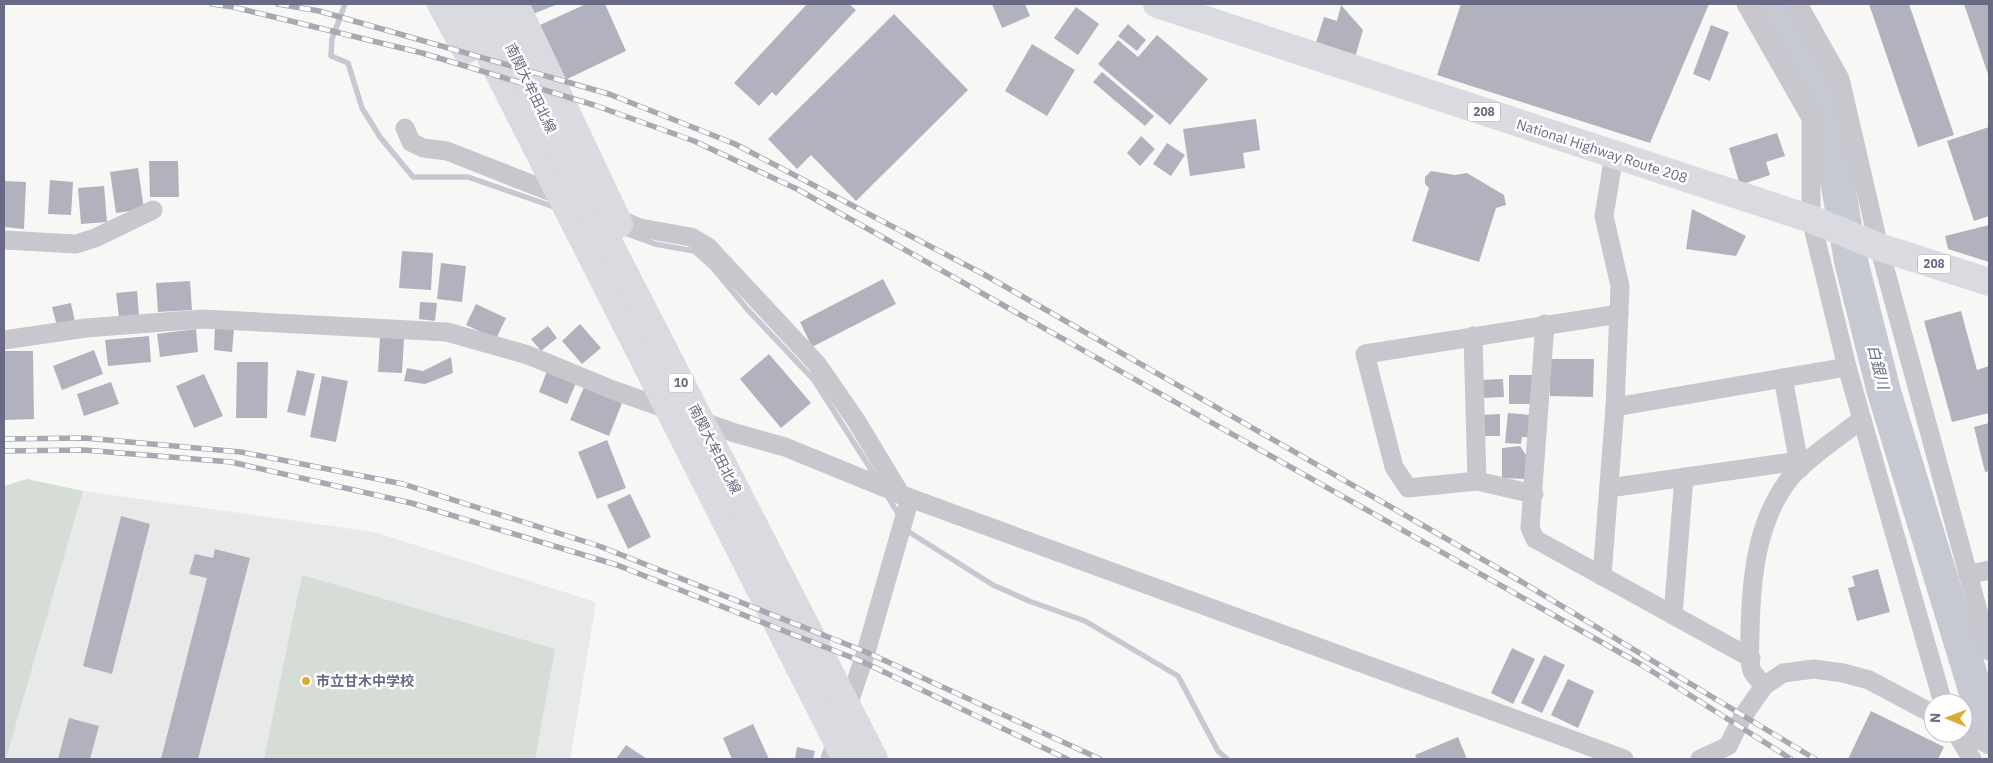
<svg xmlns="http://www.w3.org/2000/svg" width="1993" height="763" viewBox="0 0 1993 763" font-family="'IBM Plex Sans','Noto Sans JP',sans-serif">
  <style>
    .built { fill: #e8e9e9 }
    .green { fill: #d5ddd6 }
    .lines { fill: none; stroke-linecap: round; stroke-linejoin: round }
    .stream { stroke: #c6c8d2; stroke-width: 5.5 }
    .river { stroke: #c6c8d2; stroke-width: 34 }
    .building { fill: #b1b2bd }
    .minor { stroke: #c7c7cd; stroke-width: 19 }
    .primary { stroke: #dadae1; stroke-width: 28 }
    .trunk { stroke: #dadae1; stroke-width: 28 }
    .rail-casing { stroke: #a7a8b2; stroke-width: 5.5 }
    .rail { stroke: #fff; stroke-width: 4; stroke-dasharray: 11; stroke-linecap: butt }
    .poi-dot { fill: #dbab33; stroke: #fff; stroke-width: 2 }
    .labels { text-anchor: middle; stroke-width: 5; stroke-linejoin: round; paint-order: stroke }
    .shield { fill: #fff; stroke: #9697aa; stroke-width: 1 }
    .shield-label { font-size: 12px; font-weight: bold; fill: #696b86 }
    .street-label { font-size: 14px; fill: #696b86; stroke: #fff }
    .poi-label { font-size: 14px; font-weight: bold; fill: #696b86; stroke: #fff; text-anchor: start }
    .water-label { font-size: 15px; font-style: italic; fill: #6a7188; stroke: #fff }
  </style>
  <rect width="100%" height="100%" fill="#f7f8f6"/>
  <polygon class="built" points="83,491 374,532 596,602 570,759 6,759"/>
  <g class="green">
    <polygon points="27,479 83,491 6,759 4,759 4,486"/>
    <polygon points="302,575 555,649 535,759 264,759"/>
  </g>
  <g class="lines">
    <g class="stream">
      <polyline points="345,4 332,39 331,56 348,63 362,108 380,137 413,177 468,177 557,208"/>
      <polyline points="622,232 655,244 694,251 713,268 747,309 814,380 877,479"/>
      <polyline points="887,495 900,517"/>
      <polyline points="906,527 909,532 993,585 1029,601 1085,621 1178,676 1218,751 1227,759"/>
    </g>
    <polyline class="river" points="1769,4 1821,87 1851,261 1884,392 1989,735"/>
  </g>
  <g class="building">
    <polygon points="529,4 558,4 533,14"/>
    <polygon points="586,4 605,4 626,51 565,80 540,25"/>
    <polygon points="807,4 849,4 856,10 776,96 772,92 759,106 734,83"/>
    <polygon points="992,4 1025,4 1030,16 1002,28"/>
    <polygon points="1461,4 1709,4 1650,143 1437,75"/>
    <polygon points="1869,4 1909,4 1954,135 1918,147"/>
    <polygon points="1964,4 1989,4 1989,77"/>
    <polygon points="1341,5 1363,30 1354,61 1314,49 1324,17 1337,21"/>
    <polygon points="1076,7 1099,24 1078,55 1054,38"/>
    <polygon points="894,14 968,90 856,201 811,155 797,169 768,139"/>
    <polygon points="1128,24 1146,40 1137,51 1118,36"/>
    <polygon points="1711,25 1729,32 1710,81 1693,74"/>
    <polygon points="1157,35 1208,79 1170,125 1098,64 1118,40 1138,57"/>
    <polygon points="1032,44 1075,70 1047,116 1005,91"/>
    <polygon points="1102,72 1154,116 1145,126 1093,82"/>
    <polygon points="1256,119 1260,150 1243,153 1245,168 1190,176 1183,129"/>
    <polygon points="1989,127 1989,216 1974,221 1947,141"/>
    <polygon points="1777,133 1785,156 1766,162 1770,175 1740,185 1729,148"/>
    <polygon points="1141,136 1155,149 1140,166 1127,153"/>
    <polygon points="1167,143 1185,155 1171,176 1153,164"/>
    <polygon points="149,161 178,161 179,197 150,197"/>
    <polygon points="138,168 144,209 116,213 110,172"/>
    <polygon points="1431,171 1455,175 1467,173 1504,195 1506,205 1496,208 1479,262 1412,241 1429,188 1425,184 1425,177"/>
    <polygon points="50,180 73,182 71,215 48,214"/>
    <polygon points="4,181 26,182 24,229 4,227"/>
    <polygon points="104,186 107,222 81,224 78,188"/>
    <polygon points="1692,209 1746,236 1736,256 1686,249"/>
    <polygon points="1989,225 1989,262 1948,249 1945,236"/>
    <polygon points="402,251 433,253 431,290 399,288"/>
    <polygon points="441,263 466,266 462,302 437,299"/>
    <polygon points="883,279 896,304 812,347 800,322"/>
    <polygon points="190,281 192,310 158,312 156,283"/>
    <polygon points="137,291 139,315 119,317 116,293"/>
    <polygon points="420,302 437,303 435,321 419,319"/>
    <polygon points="71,303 75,322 57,326 52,307"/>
    <polygon points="476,304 506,318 496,339 466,325"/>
    <polygon points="1961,311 1977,370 1989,366 1989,413 1952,422 1924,321"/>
    <polygon points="580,324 601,348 582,364 562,341"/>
    <polygon points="548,326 557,338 541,351 531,339"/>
    <polygon points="215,327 234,329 232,352 214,350"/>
    <polygon points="196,329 198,352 160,357 157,334"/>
    <polygon points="149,336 151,362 108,366 105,340"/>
    <polygon points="380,337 404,339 402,373 378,372"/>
    <polygon points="94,350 103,374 62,390 53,366"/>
    <polygon points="4,351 33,351 34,419 4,420"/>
    <polygon points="769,354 811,403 781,428 740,379"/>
    <polygon points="451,357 453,373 425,384 404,381 407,368 423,371"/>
    <polygon points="1549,359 1594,359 1593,397 1550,396"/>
    <polygon points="237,362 268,362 267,418 236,418"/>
    <polygon points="297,370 315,374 305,416 287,412"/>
    <polygon points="547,371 576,383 567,404 539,392"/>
    <polygon points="204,374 223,416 194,428 176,386"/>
    <rect x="1509" y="375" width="23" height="29"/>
    <polygon points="322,376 348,381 336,442 310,437"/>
    <polygon points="1503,379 1504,397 1481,398 1480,380"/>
    <polygon points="111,382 119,404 84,416 77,394"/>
    <polygon points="584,387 622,403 609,436 570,420"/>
    <polygon points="1508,413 1531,415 1529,437 1522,437 1521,444 1505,443"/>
    <polygon points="1500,414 1500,436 1482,436 1482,415"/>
    <polygon points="1989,423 1989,471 1985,472 1974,427"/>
    <polygon points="607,440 626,488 597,499 578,452"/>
    <polygon points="1520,446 1526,455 1527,479 1502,478 1502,448"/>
    <polygon points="630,494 651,537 628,549 607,505"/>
    <polygon points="121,516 150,524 112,674 83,666"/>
    <polygon points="215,549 250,558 198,759 161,759 207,578 189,574 195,554 213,558"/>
    <polygon points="1878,569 1890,612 1857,621 1848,588 1855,586 1852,576"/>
    <polygon points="1512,648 1535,659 1513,704 1491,693"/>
    <polygon points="1544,655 1565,665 1542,713 1521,703"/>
    <polygon points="1568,679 1594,691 1578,728 1551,715"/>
    <polygon points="1871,711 1944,747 1938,759 1848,759"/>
    <polygon points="69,718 99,726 90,759 58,759"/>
    <polygon points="753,724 769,759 732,759 723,738"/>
    <polygon points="1458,737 1467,759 1417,759 1415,755"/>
    <polygon points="626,745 647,759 616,759"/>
    <polygon points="797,747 815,751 813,759 795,759"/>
  </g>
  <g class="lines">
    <g class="minor">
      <polyline points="1746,4 1811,118 1811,219 1847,367 1943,703"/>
      <polyline points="1798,4 1840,79 1879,247 1989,651"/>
      <polyline points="405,128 411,142 423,148 447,151 564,197"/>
      <polyline points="611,216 640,228 691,237 708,247 817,364 857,422 901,495"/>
      <polyline points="4,240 76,244 95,238 153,210"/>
      <polyline points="1545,324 1530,528 1535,539 1751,658"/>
      <polyline points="1473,336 1477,481"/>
      <polyline points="4,340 86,328 203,319 447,332 528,355 613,390 735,433 785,447 910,498 1624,759"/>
      <polyline points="1783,378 1800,469"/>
      <polyline points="1615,407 1847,367"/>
      <polyline points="1609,488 1799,461"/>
      <polyline points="1534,494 1477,481 1408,488 1394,467 1365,354 1619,314"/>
      <polyline points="1968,575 1989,570"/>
      <polyline points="1602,576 1615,407 1620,286 1604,216 1614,155"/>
      <polyline points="1673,615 1684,477"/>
      <path d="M1764 686C1760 681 1755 676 1752 671 1748 661 1750 644 1750 633 1751 580 1756 520 1791 477 1808 457 1841 436 1862 419"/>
      <polyline points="1963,731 1989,745"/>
      <polyline points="1956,733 1972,759"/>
      <polyline points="830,759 866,652 910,498"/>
      <polyline points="1700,759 1728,746 1743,716 1764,686 1783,673 1814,669 1843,673 1869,680 1933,714"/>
    </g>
    <g class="primary">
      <polyline points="441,4 466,50"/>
      <polyline points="464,4 846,759"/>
      <polyline points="492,4 537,103 874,759"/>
      <polyline points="515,4 619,224"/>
    </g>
    <polyline class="trunk" points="1157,4 1811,219 1879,247 1989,282"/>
    <g class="rail-casing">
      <g id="rail">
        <polyline points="212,4 233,7 422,53 594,105 694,141 797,189 1642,665 1791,759"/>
        <polyline points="278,4 319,11 609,94 735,144 985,275 1522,582 1815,759"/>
        <polyline points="4,439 85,438 241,452 403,484 599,546 866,652 1100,759"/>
        <polyline points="4,451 84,450 231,462 411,503 617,565 863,662 1067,759"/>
      </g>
    </g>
    <use href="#rail" class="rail"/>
  </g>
  <circle class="poi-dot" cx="306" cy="681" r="5"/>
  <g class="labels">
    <g class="shield">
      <rect x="1468" y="102.5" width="32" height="19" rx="4"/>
      <rect x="1918" y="254.5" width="32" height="19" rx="4"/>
      <rect x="668.5" y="373.5" width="25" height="19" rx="4"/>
    </g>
    <g class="shield-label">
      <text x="1484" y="116">208</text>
      <text x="1934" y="268">208</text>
      <text x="681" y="387">10</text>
    </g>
    <g class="street-label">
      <text transform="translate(531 88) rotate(64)" y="5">南関大牟田北線</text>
      <text transform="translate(1602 151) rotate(18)" y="5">National Highway Route 208</text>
      <text transform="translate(715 449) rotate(63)" y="5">南関大牟田北線</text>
    </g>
    <g class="poi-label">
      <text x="316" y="686">市立甘木中学校</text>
    </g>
    <g class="water-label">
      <text transform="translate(1878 367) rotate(76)" y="5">白銀川</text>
    </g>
  </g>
  <rect width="1993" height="763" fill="none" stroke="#696b86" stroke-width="10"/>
  <g transform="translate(1948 718) rotate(271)"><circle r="24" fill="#ffffff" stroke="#c3c4cf"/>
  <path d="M0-4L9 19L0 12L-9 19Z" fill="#dbab33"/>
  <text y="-8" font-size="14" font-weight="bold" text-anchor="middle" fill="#696b86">N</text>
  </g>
</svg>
